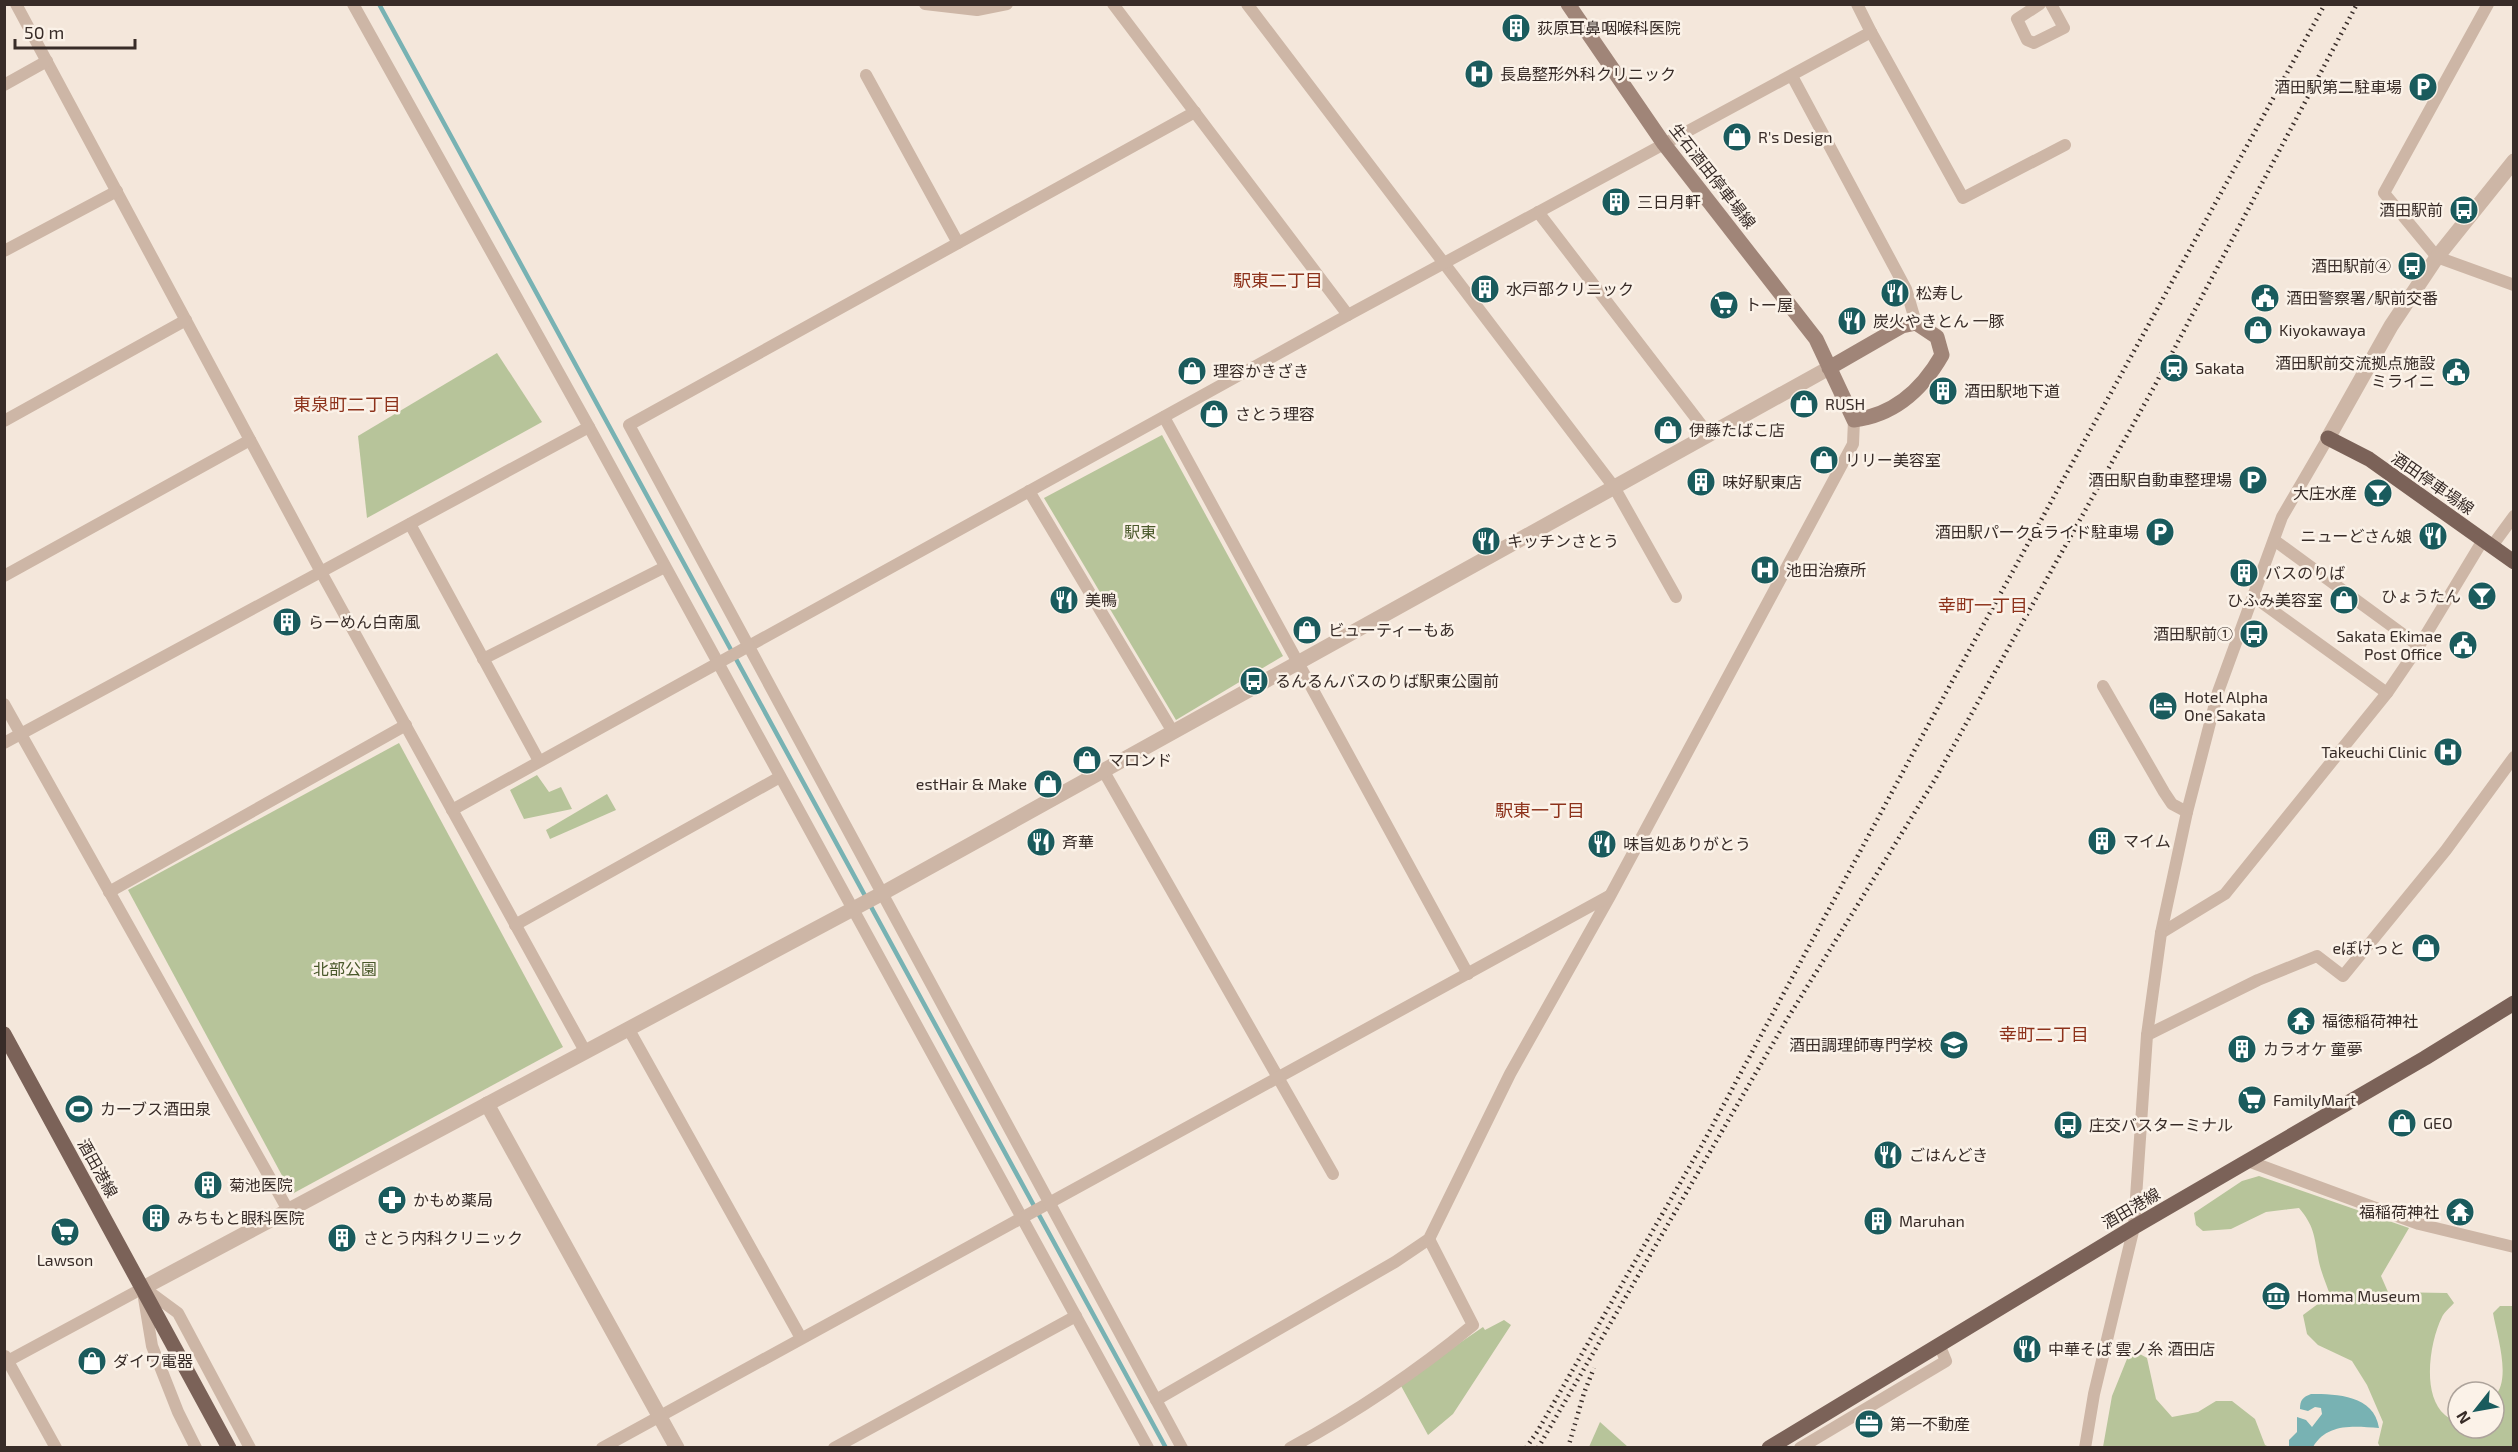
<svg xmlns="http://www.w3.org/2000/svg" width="2518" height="1452" viewBox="0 0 2518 1452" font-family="'Exo 2','Noto Sans JP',sans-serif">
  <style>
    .green { fill: #b7c49a }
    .water { fill: #78b2b3 }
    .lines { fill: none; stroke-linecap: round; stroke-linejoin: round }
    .stream { stroke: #78b2b3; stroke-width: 4.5 }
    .minor { stroke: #cdb6a6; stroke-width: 12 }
    .tertiary { stroke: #cdb6a6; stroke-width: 15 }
    .secondary { stroke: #a08578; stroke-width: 15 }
    .primary { stroke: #7b6258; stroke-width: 15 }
    .rail { stroke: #382c28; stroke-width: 4.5; stroke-dasharray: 1.5 4.5; stroke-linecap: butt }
    .labels { text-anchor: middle; stroke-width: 5; stroke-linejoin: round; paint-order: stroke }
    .poi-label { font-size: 16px; fill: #382c28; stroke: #fbf2e8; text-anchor: start }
    .street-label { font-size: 16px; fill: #382c28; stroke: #fbf2e8 }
    .park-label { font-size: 16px; fill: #49582a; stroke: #fbf2e8 }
    .neighbourhood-label { font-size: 18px; fill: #8d321b; stroke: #fbf2e8 }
  </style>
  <rect width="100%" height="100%" fill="#f4e7db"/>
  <g class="green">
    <polygon points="497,353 542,422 367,518 358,436"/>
    <polygon points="1162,435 1283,656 1176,720 1044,498"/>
    <polygon points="399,743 563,1047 292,1194 128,890"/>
    <polygon points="537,775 549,792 561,787 572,809 524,819 510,790"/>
    <polygon points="607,794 616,810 550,839 546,830"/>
    <path d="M2259 1176 2409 1228 2381 1276 2388 1292 2447 1293 2454 1303C2450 1308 2444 1312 2442 1317 2430 1341 2421 1395 2445 1415 2448 1418 2454 1419 2458 1420V1428H2494V1397C2512 1380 2497 1336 2493 1313L2500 1306H2513V1447H2380L2378 1443 2383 1422 2367 1385 2352 1361 2318 1345 2307 1334 2303 1315 2330 1295C2326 1283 2320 1270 2318 1257 2314 1235 2314 1226 2299 1208L2266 1212 2231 1229 2203 1231 2196 1225 2194 1213 2242 1181Z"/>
    <polygon points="1504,1320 1511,1325 1453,1414 1428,1435 1400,1384 1483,1327 1485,1330"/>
    <polygon points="2131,1349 2147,1358 2156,1399 2172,1417 2198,1412 2216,1401 2232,1401 2255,1419 2265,1445 2269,1447 2103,1447 2112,1396"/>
    <polygon points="1600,1422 1628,1447 1589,1447"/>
  </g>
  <path class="water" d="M2311 1394C2337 1394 2374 1395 2379 1428 2353 1426 2327 1423 2313 1447H2289V1440L2297 1432V1417L2306 1420 2312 1427 2322 1414 2321 1408 2315 1407 2308 1411 2300 1409C2300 1400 2303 1397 2311 1394Z"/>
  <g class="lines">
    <polyline class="stream" points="379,4 1166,1448"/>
    <g class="minor">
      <polyline points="16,4 321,572 585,1051"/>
      <polyline points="353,4 589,427 1148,1448"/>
      <polyline points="925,4 977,10 1007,4"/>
      <polyline points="1113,4 1348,315"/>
      <polyline points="1247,4 1614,487 1676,597"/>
      <polyline points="2040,4 2017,19 2027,40 2034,43 2064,28 2051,4"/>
      <polyline points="2488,4 2384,193 2437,257 2514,285"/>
      <polyline points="1871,32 1963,198 2065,145"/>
      <polyline points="866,75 958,243"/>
      <polyline points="1792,76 1906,289 1916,323"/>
      <polyline points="4,85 47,61"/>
      <polyline points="1538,212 1709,435"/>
      <polyline points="4,251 117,191"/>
      <polyline points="1164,417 1468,974"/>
      <polyline points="4,421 186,320"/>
      <polyline points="1029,491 1173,732"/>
      <polyline points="410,524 539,761"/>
      <polyline points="2274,540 2419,646"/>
      <polyline points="2492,546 2514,516"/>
      <polyline points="4,576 250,440"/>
      <polyline points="2254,597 2387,693"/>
      <polyline points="483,659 665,567"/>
      <polyline points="2103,686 2164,792 2172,804 2187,812"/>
      <polyline points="4,704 288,1210"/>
      <polyline points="4,743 589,427"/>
      <polyline points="1103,770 1333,1174"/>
      <polyline points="452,810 1348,315 1871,32 1857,4"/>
      <polyline points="109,892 406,725"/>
      <polyline points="515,925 780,777"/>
      <polyline points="2161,933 2225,894 2387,693 2419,646 2483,540"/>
      <polyline points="628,1028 801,1338"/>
      <polyline points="2147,1035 2258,980 2317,956 2343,976 2446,850 2514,757"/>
      <polyline points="2248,1161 2419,1224 2514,1247"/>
      <polyline points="144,1288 178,1313 250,1448"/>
      <polyline points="144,1298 152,1346 178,1412 196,1448"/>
      <polyline points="5,1356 56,1448"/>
      <polyline points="4,1363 143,1288"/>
      <polyline points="1156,1400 1395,1262 1429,1239 1510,1074 1610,896 1853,444 1854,420"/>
      <polyline points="602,1448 1609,896"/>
      <polyline points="834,1448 1076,1316"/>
      <polyline points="1182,1448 629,425 1195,112"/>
      <path d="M1290 1448C1355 1413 1416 1372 1473 1325L1429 1239"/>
      <polyline points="1800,1448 1946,1361 1939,1344"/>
      <polyline points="2085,1448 2094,1394 2134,1227 2147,1035 2161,933 2187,812 2218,692 2282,517 2328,438"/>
    </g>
    <g class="tertiary">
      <polyline points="2328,438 2391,326 2437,257 2514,161"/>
      <polyline points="487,1104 677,1448"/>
      <polyline points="143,1288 883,893 1829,368"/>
    </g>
    <path class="secondary" d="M1568 4 1664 144 1816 339 1854 420C1894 415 1922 390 1942 355L1937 337 1916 323 1902 326 1829 368"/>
    <g class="primary">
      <polyline points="2328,438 2369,459 2514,562"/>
      <polyline points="4,1034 229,1448"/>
      <polyline points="1769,1448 2134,1227 2425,1058 2514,1003"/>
    </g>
    <g class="rail">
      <polyline points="1526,1448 1537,1432 1702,1145 1926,729 2325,4"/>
      <polyline points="1538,1448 1786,1021 1934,781 2154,387 2357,4"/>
      <polyline points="1568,1448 1584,1393 1594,1368"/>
    </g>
  </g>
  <defs>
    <g id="building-disc" transform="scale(1.5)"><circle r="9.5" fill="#1a5b5d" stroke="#fbf2e8"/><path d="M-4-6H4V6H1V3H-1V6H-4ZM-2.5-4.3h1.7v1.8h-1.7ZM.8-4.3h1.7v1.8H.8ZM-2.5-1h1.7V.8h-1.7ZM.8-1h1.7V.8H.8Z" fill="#fff"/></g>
    <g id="hospital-disc" transform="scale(1.5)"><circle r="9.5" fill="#1a5b5d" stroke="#fbf2e8"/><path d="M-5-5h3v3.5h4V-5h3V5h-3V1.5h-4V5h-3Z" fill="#fff"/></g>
    <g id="parking-disc" transform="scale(1.5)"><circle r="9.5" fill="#1a5b5d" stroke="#fbf2e8"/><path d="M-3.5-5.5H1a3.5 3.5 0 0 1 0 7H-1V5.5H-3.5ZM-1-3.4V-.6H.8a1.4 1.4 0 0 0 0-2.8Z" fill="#fff"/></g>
    <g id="shop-disc" transform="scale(1.5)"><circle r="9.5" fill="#1a5b5d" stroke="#fbf2e8"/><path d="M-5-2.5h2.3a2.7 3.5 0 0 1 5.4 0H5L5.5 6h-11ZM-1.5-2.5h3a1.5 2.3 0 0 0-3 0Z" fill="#fff"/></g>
    <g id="bus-disc" transform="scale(1.5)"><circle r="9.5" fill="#1a5b5d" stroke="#fbf2e8"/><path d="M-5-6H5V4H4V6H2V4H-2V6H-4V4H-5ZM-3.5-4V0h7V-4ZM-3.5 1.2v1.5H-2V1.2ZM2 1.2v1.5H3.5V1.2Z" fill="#fff"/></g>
    <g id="restaurant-disc" transform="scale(1.5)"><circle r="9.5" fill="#1a5b5d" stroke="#fbf2e8"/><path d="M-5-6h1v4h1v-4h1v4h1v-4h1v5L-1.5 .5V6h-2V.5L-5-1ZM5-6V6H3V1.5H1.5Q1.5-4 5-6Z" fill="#fff"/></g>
    <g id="civic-disc" transform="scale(1.5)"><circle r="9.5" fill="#1a5b5d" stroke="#fbf2e8"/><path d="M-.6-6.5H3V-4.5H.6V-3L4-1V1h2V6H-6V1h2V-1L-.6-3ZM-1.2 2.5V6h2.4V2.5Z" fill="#fff"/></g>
    <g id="supermarket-disc" transform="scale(1.5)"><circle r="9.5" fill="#1a5b5d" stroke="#fbf2e8"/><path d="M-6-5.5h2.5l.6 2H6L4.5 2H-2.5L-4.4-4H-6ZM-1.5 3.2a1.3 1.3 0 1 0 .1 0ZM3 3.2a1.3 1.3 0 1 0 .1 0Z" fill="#fff"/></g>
    <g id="station-disc" transform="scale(1.5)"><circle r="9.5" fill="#1a5b5d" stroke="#fbf2e8"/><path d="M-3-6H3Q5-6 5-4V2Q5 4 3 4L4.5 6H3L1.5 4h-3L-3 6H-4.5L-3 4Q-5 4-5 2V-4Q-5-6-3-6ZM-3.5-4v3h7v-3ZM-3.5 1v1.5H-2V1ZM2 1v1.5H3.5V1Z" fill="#fff"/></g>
    <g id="bar-disc" transform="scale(1.5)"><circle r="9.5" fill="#1a5b5d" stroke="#fbf2e8"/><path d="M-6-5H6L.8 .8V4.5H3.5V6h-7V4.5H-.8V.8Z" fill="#fff"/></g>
    <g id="hotel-disc" transform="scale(1.5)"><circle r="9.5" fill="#1a5b5d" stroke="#fbf2e8"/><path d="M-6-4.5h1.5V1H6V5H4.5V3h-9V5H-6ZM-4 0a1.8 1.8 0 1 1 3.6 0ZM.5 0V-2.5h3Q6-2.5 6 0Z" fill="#fff"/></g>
    <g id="temple-disc" transform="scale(1.5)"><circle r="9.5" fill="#1a5b5d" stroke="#fbf2e8"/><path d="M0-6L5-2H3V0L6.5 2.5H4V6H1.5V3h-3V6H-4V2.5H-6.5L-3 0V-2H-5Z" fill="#fff"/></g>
    <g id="school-disc" transform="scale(1.5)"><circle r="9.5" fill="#1a5b5d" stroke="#fbf2e8"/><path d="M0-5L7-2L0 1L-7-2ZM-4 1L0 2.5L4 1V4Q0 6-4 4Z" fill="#fff"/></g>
    <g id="stadium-disc" transform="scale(1.5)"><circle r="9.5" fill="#1a5b5d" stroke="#fbf2e8"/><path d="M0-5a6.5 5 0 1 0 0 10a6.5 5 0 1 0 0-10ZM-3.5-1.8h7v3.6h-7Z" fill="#fff"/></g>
    <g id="pharmacy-disc" transform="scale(1.5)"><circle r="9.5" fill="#1a5b5d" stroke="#fbf2e8"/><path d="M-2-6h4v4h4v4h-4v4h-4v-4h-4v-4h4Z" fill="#fff"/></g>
    <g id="museum-disc" transform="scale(1.5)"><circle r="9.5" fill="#1a5b5d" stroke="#fbf2e8"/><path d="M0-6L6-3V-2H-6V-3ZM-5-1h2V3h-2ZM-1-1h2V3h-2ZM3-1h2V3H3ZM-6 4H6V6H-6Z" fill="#fff"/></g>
    <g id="office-disc" transform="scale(1.5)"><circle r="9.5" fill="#1a5b5d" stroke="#fbf2e8"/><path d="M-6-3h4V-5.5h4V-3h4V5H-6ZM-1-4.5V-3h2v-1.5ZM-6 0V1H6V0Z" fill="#fff"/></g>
  </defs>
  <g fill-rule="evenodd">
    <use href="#building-disc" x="1516" y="28"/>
    <use href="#hospital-disc" x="1479" y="74"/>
    <use href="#parking-disc" x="2423" y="87"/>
    <use href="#shop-disc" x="1737" y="137"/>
    <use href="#building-disc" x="1616" y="202"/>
    <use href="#bus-disc" x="2464" y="210"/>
    <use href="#bus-disc" x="2412" y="266"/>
    <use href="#building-disc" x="1485" y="289"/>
    <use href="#restaurant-disc" x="1895" y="293"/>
    <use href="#civic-disc" x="2265" y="298"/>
    <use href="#supermarket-disc" x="1724" y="305"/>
    <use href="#restaurant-disc" x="1852" y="321"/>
    <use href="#shop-disc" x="2258" y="330"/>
    <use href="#station-disc" x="2174" y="368"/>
    <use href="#shop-disc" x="1192" y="371"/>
    <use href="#civic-disc" x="2456" y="372"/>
    <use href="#building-disc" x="1943" y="391"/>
    <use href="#shop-disc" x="1804" y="404"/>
    <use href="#shop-disc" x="1214" y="414"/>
    <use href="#shop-disc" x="1668" y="430"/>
    <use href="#shop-disc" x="1824" y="460"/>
    <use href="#parking-disc" x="2253" y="480"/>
    <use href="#building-disc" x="1701" y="482"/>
    <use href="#bar-disc" x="2378" y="493"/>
    <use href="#parking-disc" x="2160" y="532"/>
    <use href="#restaurant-disc" x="2433" y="536"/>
    <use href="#restaurant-disc" x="1486" y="541"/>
    <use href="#hospital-disc" x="1765" y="570"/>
    <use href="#building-disc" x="2244" y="573"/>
    <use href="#bar-disc" x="2482" y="596"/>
    <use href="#restaurant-disc" x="1064" y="600"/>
    <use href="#shop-disc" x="2344" y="600"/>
    <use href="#building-disc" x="287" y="622"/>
    <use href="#shop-disc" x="1307" y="630"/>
    <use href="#bus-disc" x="2254" y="634"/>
    <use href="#civic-disc" x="2463" y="645"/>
    <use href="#bus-disc" x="1254" y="681"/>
    <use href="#hotel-disc" x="2163" y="706"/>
    <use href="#hospital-disc" x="2448" y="752"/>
    <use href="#shop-disc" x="1087" y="760"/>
    <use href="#shop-disc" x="1048" y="784"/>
    <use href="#building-disc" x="2102" y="841"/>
    <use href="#restaurant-disc" x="1041" y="842"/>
    <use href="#restaurant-disc" x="1602" y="844"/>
    <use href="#shop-disc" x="2426" y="948"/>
    <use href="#temple-disc" x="2301" y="1021"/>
    <use href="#school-disc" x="1954" y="1045"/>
    <use href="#building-disc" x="2242" y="1049"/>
    <use href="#supermarket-disc" x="2252" y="1100"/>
    <use href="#stadium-disc" x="79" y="1109"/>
    <use href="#shop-disc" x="2402" y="1123"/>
    <use href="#bus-disc" x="2068" y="1125"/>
    <use href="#restaurant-disc" x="1888" y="1155"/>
    <use href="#building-disc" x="208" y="1185"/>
    <use href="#pharmacy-disc" x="392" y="1200"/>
    <use href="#temple-disc" x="2460" y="1212"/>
    <use href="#building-disc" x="156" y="1218"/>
    <use href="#building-disc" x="1878" y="1221"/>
    <use href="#supermarket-disc" x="65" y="1232"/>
    <use href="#building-disc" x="342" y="1238"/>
    <use href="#museum-disc" x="2276" y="1296"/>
    <use href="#restaurant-disc" x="2027" y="1349"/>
    <use href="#shop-disc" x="92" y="1361"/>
    <use href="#office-disc" x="1869" y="1424"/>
  </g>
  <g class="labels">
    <g class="poi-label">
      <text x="1537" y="34">荻原耳鼻咽喉科医院</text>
      <text x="1500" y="80">長島整形外科クリニック</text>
      <text x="2402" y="93" text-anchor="end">酒田駅第二駐車場</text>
      <text x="1758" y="143">R's Design</text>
      <text x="1637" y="208">三日月軒</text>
      <text x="2443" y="216" text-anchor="end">酒田駅前</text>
      <text x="2391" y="272" text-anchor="end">酒田駅前④</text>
      <text x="1506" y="295">水戸部クリニック</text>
      <text x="1916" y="299">松寿し</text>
      <text x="2286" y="304">酒田警察署/駅前交番</text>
      <text x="1745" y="311">トー屋</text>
      <text x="1873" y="327">炭火やきとん 一豚</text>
      <text x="2279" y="336">Kiyokawaya</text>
      <text x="2435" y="369" text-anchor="end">酒田駅前交流拠点施設<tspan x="2435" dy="18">ミライニ</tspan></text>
      <text x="2195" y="374">Sakata</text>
      <text x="1213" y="377">理容かきざき</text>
      <text x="1964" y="397">酒田駅地下道</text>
      <text x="1825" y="410">RUSH</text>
      <text x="1235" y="420">さとう理容</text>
      <text x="1689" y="436">伊藤たばこ店</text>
      <text x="1845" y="466">リリー美容室</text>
      <text x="2232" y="486" text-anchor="end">酒田駅自動車整理場</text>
      <text x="1722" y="488">味好駅東店</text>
      <text x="2357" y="499" text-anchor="end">大庄水産</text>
      <text x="2139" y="538" text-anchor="end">酒田駅パーク&amp;ライド駐車場</text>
      <text x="2412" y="542" text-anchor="end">ニューどさん娘</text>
      <text x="1507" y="547">キッチンさとう</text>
      <text x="1786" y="576">池田治療所</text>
      <text x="2265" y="579">バスのりば</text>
      <text x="2461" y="602" text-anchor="end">ひょうたん</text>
      <text x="1085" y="606">美鴨</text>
      <text x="2323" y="606" text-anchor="end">ひふみ美容室</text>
      <text x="308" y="628">らーめん白南風</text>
      <text x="1328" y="636">ビューティーもあ</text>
      <text x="2233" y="640" text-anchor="end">酒田駅前①</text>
      <text x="2442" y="642" text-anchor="end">Sakata Ekimae<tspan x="2442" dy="18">Post Office</tspan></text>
      <text x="1275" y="687">るんるんバスのりば駅東公園前</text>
      <text x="2184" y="703">Hotel Alpha<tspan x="2184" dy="18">One Sakata</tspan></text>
      <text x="2427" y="758" text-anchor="end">Takeuchi Clinic</text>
      <text x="1108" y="766">マロンド</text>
      <text x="1027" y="790" text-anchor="end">estHair &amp; Make</text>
      <text x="2123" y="847">マイム</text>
      <text x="1062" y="848">斉華</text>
      <text x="1623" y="850">味旨処ありがとう</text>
      <text x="2405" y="954" text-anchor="end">eぽけっと</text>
      <text x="2322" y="1027">福徳稲荷神社</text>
      <text x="1933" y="1051" text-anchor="end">酒田調理師専門学校</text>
      <text x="2263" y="1055">カラオケ 童夢</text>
      <text x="2273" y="1106">FamilyMart</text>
      <text x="100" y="1115">カーブス酒田泉</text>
      <text x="2423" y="1129">GEO</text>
      <text x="2089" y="1131">庄交バスターミナル</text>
      <text x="1909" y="1161">ごはんどき</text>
      <text x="229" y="1191">菊池医院</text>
      <text x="413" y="1206">かもめ薬局</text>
      <text x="2439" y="1218" text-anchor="end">福稲荷神社</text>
      <text x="177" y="1224">みちもと眼科医院</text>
      <text x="1899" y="1227">Maruhan</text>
      <text x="363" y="1244">さとう内科クリニック</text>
      <text x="65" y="1266" text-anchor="middle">Lawson</text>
      <text x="2297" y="1302">Homma Museum</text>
      <text x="2048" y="1355">中華そば 雲ノ糸 酒田店</text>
      <text x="113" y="1367">ダイワ電器</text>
      <text x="1890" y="1430">第一不動産</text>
    </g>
    <g class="street-label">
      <text transform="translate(1713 176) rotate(52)" y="6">生石酒田停車場線</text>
      <text transform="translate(2433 483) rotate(35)" y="6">酒田停車場線</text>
      <text transform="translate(98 1168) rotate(61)" y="6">酒田港線</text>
      <text transform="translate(2131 1208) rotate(-30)" y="6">酒田港線</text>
    </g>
    <g class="park-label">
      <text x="1140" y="538">駅東</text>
      <text x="345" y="975">北部公園</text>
    </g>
    <g class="neighbourhood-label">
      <text x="1278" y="287">駅東二丁目</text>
      <text x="347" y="411">東泉町二丁目</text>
      <text x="1983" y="612">幸町一丁目</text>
      <text x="1540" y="817">駅東一丁目</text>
      <text x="2044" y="1041">幸町二丁目</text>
    </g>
  </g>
  <rect width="2518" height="1452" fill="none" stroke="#382c28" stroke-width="12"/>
  <g transform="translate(2476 1410) rotate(239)"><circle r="28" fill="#fbf2e8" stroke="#ada39b" stroke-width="1.5"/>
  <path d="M0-4.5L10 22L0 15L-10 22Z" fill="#1a5b5d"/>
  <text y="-9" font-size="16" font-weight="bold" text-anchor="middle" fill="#382c28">N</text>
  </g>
  <path d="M15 39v9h120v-9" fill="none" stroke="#382c28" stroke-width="3"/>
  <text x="24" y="39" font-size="18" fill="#382c28" stroke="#fbf2e8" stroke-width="4.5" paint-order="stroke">50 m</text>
</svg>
